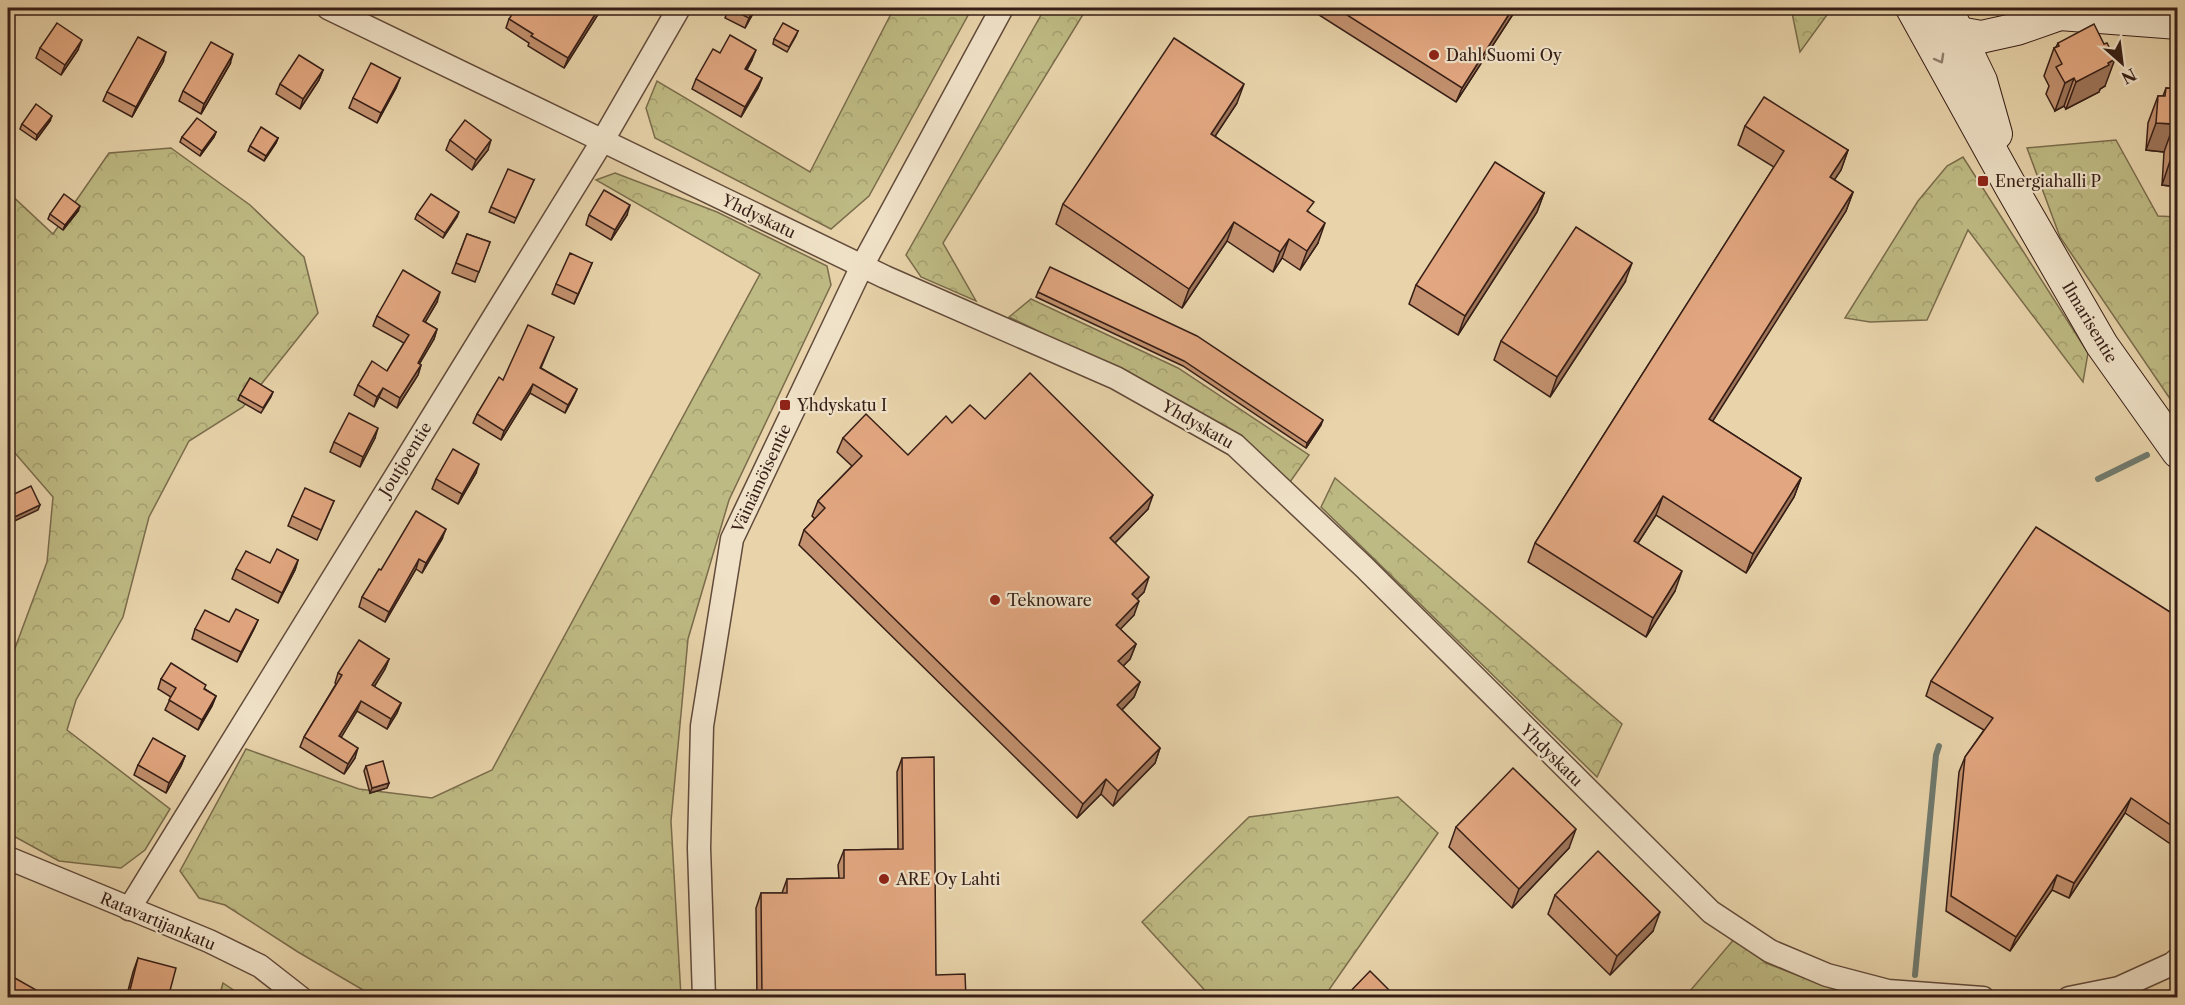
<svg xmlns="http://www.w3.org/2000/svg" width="2185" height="1005" viewBox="0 0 2185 1005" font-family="'Libre Caslon Text',serif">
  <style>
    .forest { fill: url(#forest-crowns); stroke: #7a6c4c; stroke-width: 1.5 }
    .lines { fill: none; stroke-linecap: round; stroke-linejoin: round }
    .stream { stroke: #707a6e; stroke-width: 6 }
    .street-casing { stroke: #624b3b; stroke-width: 25 }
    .secondary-casing { stroke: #361e16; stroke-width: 34 }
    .street { stroke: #f0e2c8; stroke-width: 22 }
    .secondary { stroke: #f0e2c8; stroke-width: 32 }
    .wall { fill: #c2906e; stroke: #361e16; stroke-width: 1.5 }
    .shaded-wall { fill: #9e755a; stroke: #361e16; stroke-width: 1.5 }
    .building { fill: #e2a780; stroke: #361e16; stroke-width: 1.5 }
    .oneway { stroke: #93806f }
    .poi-dot { fill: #8f2418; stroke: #f0e2c8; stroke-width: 2 }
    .labels { text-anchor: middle; stroke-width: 4.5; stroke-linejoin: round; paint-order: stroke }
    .poi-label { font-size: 16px; fill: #361e16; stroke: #f0e2c8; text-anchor: start }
    .street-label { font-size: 16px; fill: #361e16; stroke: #f0e2c8 }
  </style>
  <defs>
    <pattern id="forest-crowns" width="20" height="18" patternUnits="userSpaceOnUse" patternTransform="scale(1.5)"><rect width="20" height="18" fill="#beba83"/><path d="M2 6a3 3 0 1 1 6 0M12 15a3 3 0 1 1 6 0" fill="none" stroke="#a49f70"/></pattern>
  </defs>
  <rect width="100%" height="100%" fill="#e8d3aa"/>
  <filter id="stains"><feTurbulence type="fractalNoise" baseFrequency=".00333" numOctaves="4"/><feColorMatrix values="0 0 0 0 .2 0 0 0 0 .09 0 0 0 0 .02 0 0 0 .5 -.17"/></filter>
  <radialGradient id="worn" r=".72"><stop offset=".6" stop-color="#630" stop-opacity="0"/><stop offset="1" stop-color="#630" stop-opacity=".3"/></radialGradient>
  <g class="forest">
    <polygon points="894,8 972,8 869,196 831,229 655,138 646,108 657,81 810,172"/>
    <polygon points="1045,8 1087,8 943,243 976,301 921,277 906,255"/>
    <polygon points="1791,8 1832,8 1800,52"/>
    <polygon points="2116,140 2158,216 2177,217 2177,409 2060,237 2027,148"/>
    <polygon points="171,148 250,205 304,257 318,313 243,407 189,441 149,517 123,617 76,700 67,730 170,809 145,850 121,868 59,861 8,833 8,667 47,562 53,497 8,445 8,192 53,234 109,153"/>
    <polygon points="1963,157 2088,353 2083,382 1968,230 1927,320 1870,322 1845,318 1918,201 1947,166"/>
    <polygon points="615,173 717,212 827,266 831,285 729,500 688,639 671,821 681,997 375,997 298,952 225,905 199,898 180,871 246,749 359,789 432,798 492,770 760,274 596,180"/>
    <polygon points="1031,299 1178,368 1309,455 1290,482 1119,370 1009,317"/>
    <polygon points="1335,478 1622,724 1597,777 1321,507"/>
    <polygon points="1398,797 1438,833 1324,997 1211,997 1142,922 1249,817"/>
    <polygon points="1735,938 1766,963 1855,997 1684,998"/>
    <polygon points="223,983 244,997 219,997"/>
  </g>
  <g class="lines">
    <g class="stream">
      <polyline points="2098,479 2147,455"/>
      <polyline points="1915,975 1936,755 1939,746"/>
    </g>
    <g class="street-casing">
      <g id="street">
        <polyline points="328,8 885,277 1116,378 1235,445 1364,567 1711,912 1770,951 1827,975 1888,991 1983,998"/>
        <polyline points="8,858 209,941 260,966 301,998"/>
        <polyline points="129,909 603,140 679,8"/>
        <polyline points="704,998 699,848 702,726 732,539 862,266 1002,8"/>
        <polyline points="2069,998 2119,988 2172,964 2178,959"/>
      </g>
    </g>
    <g class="secondary-casing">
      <g id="secondary">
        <polyline points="1912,8 2011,187 2102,345 2178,452"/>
        <polyline points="1946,8 1981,81 1996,134"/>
        <polyline points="2046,8 2060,14 2178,23"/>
        <polyline points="1942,30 1981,37 2017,29 2060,14"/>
      </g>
    </g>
    <use href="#street" class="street"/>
    <use href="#secondary" class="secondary"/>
  </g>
  <g class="wall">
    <polygon points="602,8 564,68 528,46 529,43 506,28 509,19 553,14"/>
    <polygon points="729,8 756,8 745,28 725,18"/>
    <polygon points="1308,8 1517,8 1456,102"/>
    <polygon points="798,31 796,36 787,52 773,44 774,39"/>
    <polygon points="2058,43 2105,86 2100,89 2099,92 2066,109 2064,106 2055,111 2046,94 2049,86 2044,76 2054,48 2056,47"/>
    <polygon points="40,48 78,50 61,75 36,58"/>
    <polygon points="720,53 752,60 747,70 762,78 758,88 741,117 692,89 696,79"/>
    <polygon points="163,62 132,117 103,101 107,92"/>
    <polygon points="230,64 201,114 179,101 183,91"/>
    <polygon points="323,70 319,80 300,109 276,94 280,84"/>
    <polygon points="400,78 396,88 377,123 349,108 353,98"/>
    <polygon points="2166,88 2178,89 2178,187 2162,185 2164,152 2146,150 2148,123 2158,96 2163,96"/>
    <polygon points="1237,103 1215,136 1310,213 1318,243 1300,270 1282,258 1273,272 1227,241 1182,308 1056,224 1063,204"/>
    <polygon points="50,121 36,140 20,129 22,124"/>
    <polygon points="1745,126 1848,150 1841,170 1834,180 1853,192 1846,211 1712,421 1801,478 1794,497 1746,573 1656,515 1638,543 1675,591 1646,637 1528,562 1535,543 1774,167 1738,145"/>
    <polygon points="216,132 214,137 200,156 180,142 182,137"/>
    <polygon points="278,138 276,143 264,161 248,151 250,146"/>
    <polygon points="450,140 488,150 472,170 446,150"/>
    <polygon points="534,180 514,223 489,212 491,207"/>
    <polygon points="1544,193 1537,212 1458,335 1409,304 1416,285"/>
    <polygon points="78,211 63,230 48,219 50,214"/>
    <polygon points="417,214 457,217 443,238 415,219"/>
    <polygon points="589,215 627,215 611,240 586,225"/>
    <polygon points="467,234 490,242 475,282 452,273"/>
    <polygon points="592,263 574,304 552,294 556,284"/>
    <polygon points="1625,282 1550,397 1494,360 1501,341"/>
    <polygon points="1038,292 1321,425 1306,448 1183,366 1036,297"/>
    <polygon points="437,302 425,322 437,329 434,339 419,364 421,365 418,375 397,408 379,397 374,407 354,395 358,385 387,371 404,343 373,326 377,316"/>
    <polygon points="554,337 541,368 577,389 573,398 565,413 530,393 501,440 473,423 477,414 503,380"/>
    <polygon points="273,392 271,397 261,413 238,400 240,395"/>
    <polygon points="985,419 1148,509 1115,543 1144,592 1137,599 1134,615 1120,629 1136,644 1130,659 1123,666 1140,682 1134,697 1122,710 1160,748 1155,763 1113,806 1101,794 1077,818 799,545 804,530 815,519 812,516 818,501 852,466 837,452 843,438 908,455 952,423"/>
    <polygon points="375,438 360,467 330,452 334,442"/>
    <polygon points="476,473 458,504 432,489 436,479"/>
    <polygon points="334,501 317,540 288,526 292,516"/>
    <polygon points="442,539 422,573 416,569 385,622 359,607 362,597 381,570"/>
    <polygon points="298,560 295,570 278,603 232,579 236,569 270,563"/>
    <polygon points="2178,617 2178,849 2125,813 2069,898 2052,890 2010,951 1946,911 1959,772 1965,757 1984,730 1926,696 1931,681"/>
    <polygon points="258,620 254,629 237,662 192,639 195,629 229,622"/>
    <polygon points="389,659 385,669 374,687 401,703 397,713 387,729 357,711 341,737 355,758 344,774 300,747 304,737 336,684 335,683 338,673"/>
    <polygon points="161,679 205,689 216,696 212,706 198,730 165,710 171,697 158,689"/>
    <polygon points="185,756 181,766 166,793 134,775 138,765"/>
    <polygon points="902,758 936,975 966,998 757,998 756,908 761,893 782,893 787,879 839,878 838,865 844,850 898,849 897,772"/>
    <polygon points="366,766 389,783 387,788 370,793 364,771"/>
    <polygon points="1456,827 1569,848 1512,908 1449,847"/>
    <polygon points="1555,895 1653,931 1610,975 1548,914"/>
    <polygon points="138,958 168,998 126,998 133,972"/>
  </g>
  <g class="shaded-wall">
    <polygon points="599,8 602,8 564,68 568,58"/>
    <polygon points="754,8 756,8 745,28 749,18"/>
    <polygon points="1513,8 1517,8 1456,102 1462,88"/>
    <polygon points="82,40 78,50 61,75 65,65"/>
    <polygon points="756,50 752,60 741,79 745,69"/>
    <polygon points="166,52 163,62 132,117 136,107"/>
    <polygon points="233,54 230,64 201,114 204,104"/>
    <polygon points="2115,59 2105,86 2100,89 2099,92 2066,109 2076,82"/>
    <polygon points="323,70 319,80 300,109 303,99"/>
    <polygon points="400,78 396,88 377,123 381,113"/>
    <polygon points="762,78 758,88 741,117 745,107"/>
    <polygon points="2074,78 2064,106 2055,111 2065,83"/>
    <polygon points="1244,84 1237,103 1204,153 1211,134"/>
    <polygon points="52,116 50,121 36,140 37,135"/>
    <polygon points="2156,123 2174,124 2164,152 2146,150"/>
    <polygon points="216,132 214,137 200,156 202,151"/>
    <polygon points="278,138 276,143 264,161 266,156"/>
    <polygon points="491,140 488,150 472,170 476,160"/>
    <polygon points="1848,150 1841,170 1823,197 1830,177"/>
    <polygon points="2171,158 2178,159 2178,187 2162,185"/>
    <polygon points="1853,192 1846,211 1702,438 1709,419"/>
    <polygon points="1544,193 1537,212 1458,335 1465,316"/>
    <polygon points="630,205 627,215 611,240 615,230"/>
    <polygon points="80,206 78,211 63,230 65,225"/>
    <polygon points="459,212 457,217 443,238 445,233"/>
    <polygon points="1234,222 1227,241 1182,308 1189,289"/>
    <polygon points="1325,223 1318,243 1300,270 1307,251"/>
    <polygon points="1289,239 1282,258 1273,272 1280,252"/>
    <polygon points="592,263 588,273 574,304 578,294"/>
    <polygon points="1632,263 1625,282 1550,397 1557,377"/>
    <polygon points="440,292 437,302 420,331 423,321"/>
    <polygon points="437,329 434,339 414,373 418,363"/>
    <polygon points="421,365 418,375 397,408 400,398"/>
    <polygon points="533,384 530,393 501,440 504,431"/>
    <polygon points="383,388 379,397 374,407 377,397"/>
    <polygon points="577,389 573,398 565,413 568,405"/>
    <polygon points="1323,420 1321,425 1306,448 1307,443"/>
    <polygon points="378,428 375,438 360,467 363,457"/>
    <polygon points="479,464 476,473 458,504 462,494"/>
    <polygon points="1801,478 1794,497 1746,573 1753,554"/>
    <polygon points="1153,495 1148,509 1105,553 1110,538"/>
    <polygon points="1663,496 1656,515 1627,560 1634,541"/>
    <polygon points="40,505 38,510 8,524 8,520"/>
    <polygon points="446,529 442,539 422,573 426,563"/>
    <polygon points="419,559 416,569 385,622 389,612"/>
    <polygon points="298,560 295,570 278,603 282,593"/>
    <polygon points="1682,571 1675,591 1646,637 1653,618"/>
    <polygon points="1149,577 1144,592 1127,609 1132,594"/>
    <polygon points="1139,601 1134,615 1111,639 1116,625"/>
    <polygon points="258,620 254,629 237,662 241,652"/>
    <polygon points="1136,644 1130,659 1113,676 1118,661"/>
    <polygon points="389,659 385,669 369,695 372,685"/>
    <polygon points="1140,682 1134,697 1112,720 1117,705"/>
    <polygon points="216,696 212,706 198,730 202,720"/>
    <polygon points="361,701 357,711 336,746 339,736"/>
    <polygon points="401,703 397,713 387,729 391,719"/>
    <polygon points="358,748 355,758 344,774 348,764"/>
    <polygon points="1160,748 1155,763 1113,806 1118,791"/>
    <polygon points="185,756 181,766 166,793 169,783"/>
    <polygon points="1106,779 1101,794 1077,818 1083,804"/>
    <polygon points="389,783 387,788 370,793 372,788"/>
    <polygon points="2131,798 2125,813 2069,898 2074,883"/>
    <polygon points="1576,829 1569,848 1512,908 1519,889"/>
    <polygon points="2057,875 2052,890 2010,951 2016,937"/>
    <polygon points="1660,912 1653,931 1610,975 1617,956"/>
  </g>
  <g class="building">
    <polygon points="516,8 543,8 553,14 558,8 599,8 568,58 531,36 533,34 509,19"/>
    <polygon points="728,8 754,8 749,18"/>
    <polygon points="1336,8 1513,8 1462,88"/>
    <polygon points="57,23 82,40 65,65 40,48"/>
    <polygon points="783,23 798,31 789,47 774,39"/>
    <polygon points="2094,24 2104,44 2107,43 2115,59 2108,63 2109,65 2076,82 2074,78 2065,83 2056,67 2062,64 2054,48 2059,46 2058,43"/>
    <polygon points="730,35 756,50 745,69 762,78 745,107 696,79 713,49 720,53"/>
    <polygon points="138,37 166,52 136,107 107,92"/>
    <polygon points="1174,38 1244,84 1211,134 1314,202 1307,211 1325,223 1307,251 1289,239 1280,252 1234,222 1189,289 1063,204"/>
    <polygon points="211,42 233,54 204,104 183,91"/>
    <polygon points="299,55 323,70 303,99 280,84"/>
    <polygon points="371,63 400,78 381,113 353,98"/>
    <polygon points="2166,88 2178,89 2178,159 2171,158 2174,124 2156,123 2158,96 2165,96"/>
    <polygon points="1764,97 1848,150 1830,177 1853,192 1709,419 1801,478 1753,554 1663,496 1634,541 1682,571 1653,618 1535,543 1784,151 1745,126"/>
    <polygon points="36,104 52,116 37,135 22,124"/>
    <polygon points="197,118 216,132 202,151 182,137"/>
    <polygon points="465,120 491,140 476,160 450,140"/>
    <polygon points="261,127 278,138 266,156 250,146"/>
    <polygon points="1495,162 1544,193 1465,316 1416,285"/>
    <polygon points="508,169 534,180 516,218 491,207"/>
    <polygon points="604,190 630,205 615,230 589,215"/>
    <polygon points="64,194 80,206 65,225 50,214"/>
    <polygon points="431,194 459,212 445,233 417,214"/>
    <polygon points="1576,227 1632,263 1557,377 1501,341"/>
    <polygon points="467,234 490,242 479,272 456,263"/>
    <polygon points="570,253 592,263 578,294 556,284"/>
    <polygon points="1050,267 1197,336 1323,420 1307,443 1184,361 1038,292"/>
    <polygon points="403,270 440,292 423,321 437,329 418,363 421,365 400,398 383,388 377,397 358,385 372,361 387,371 409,335 377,316"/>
    <polygon points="528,325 554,337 540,368 577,389 568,405 533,384 504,431 477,414 499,377 503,380"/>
    <polygon points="1030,373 1153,495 1110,538 1149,577 1132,594 1139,601 1116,625 1136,644 1118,661 1140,682 1117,705 1160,748 1118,791 1106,779 1083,804 804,530 825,508 818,501 862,456 843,438 866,414 908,455 946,416 952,423 970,405 985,419"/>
    <polygon points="250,378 273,392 263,408 240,395"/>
    <polygon points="349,413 378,428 363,457 334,442"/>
    <polygon points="453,449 479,464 462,494 436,479"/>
    <polygon points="31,486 40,505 8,520 8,497"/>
    <polygon points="305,488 334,501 321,530 292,516"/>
    <polygon points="416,511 446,529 426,563 419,559 389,612 362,597 379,569 381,570"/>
    <polygon points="2036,527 2178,617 2178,830 2131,798 2074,883 2057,875 2016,937 1951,896 1965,757 1993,718 1931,681"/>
    <polygon points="8,548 12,549 10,571 8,571"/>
    <polygon points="277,549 298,560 282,593 236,569 246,551 270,563"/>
    <polygon points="236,609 258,620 241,652 195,629 205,610 229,622"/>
    <polygon points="359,640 389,659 372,685 401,703 391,719 361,701 339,736 358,748 348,764 304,737 342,675 338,673"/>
    <polygon points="171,663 206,685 204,689 216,696 202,720 169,700 176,688 161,679"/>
    <polygon points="153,738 185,756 169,783 138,765"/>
    <polygon points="934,757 936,975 965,974 966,998 762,998 761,893 787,893 787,879 844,878 844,850 903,849 902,758"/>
    <polygon points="383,761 389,783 372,788 366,766"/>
    <polygon points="1513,768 1576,829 1519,889 1456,827"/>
    <polygon points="1598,851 1660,912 1617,956 1555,895"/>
    <polygon points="138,958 176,968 168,998 128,998"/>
    <polygon points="1370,971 1397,998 1344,998"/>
    <polygon points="13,977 38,991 35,998 8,998 8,986"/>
  </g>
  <defs><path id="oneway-chevron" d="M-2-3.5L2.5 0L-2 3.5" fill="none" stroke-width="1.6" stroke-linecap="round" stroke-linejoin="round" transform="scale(1.5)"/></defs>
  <use class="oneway" href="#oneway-chevron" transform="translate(1940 59) rotate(61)"/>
  <g class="poi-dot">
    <circle cx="1434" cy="55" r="6"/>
    <rect x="1977" y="175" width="12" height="12" rx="3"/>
    <rect x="779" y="399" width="12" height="12" rx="3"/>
    <circle cx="995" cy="600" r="6"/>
    <circle cx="884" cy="879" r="6"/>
  </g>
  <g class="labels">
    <g class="poi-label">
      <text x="1446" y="61">Dahl Suomi Oy</text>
      <text x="1995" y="187">Energiahalli P</text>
      <text x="797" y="411">Yhdyskatu I</text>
      <text x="1007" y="606">Teknoware</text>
      <text x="896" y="885">ARE Oy Lahti</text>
    </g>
    <g class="street-label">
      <text transform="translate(759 216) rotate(26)" y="6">Yhdyskatu</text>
      <text transform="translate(2090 322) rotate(59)" y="6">Ilmarisentie</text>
      <text transform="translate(1198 424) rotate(30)" y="6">Yhdyskatu</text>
      <text transform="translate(405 459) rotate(-58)" y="6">Joutjoentie</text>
      <text transform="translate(761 478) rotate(-65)" y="6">Väinämöisentie</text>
      <text transform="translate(1552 755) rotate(45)" y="6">Yhdyskatu</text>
      <text transform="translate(158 921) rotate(23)" y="6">Ratavartijankatu</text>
    </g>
  </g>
  <rect width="2185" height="1005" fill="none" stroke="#e8d3aa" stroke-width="30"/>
  <rect x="9" y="9" width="2167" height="987" fill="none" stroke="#361e16" stroke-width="3"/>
  <rect x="15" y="15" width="2155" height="975" fill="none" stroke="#361e16" stroke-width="1.5"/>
  <g transform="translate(2122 63) rotate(152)" stroke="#f0e2c8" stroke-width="4.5" paint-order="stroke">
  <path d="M0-4.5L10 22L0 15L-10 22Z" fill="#361e16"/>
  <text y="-9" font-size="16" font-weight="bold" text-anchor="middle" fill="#361e16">N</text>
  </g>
  <rect width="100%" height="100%" filter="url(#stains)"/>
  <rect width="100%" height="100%" fill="url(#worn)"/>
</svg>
